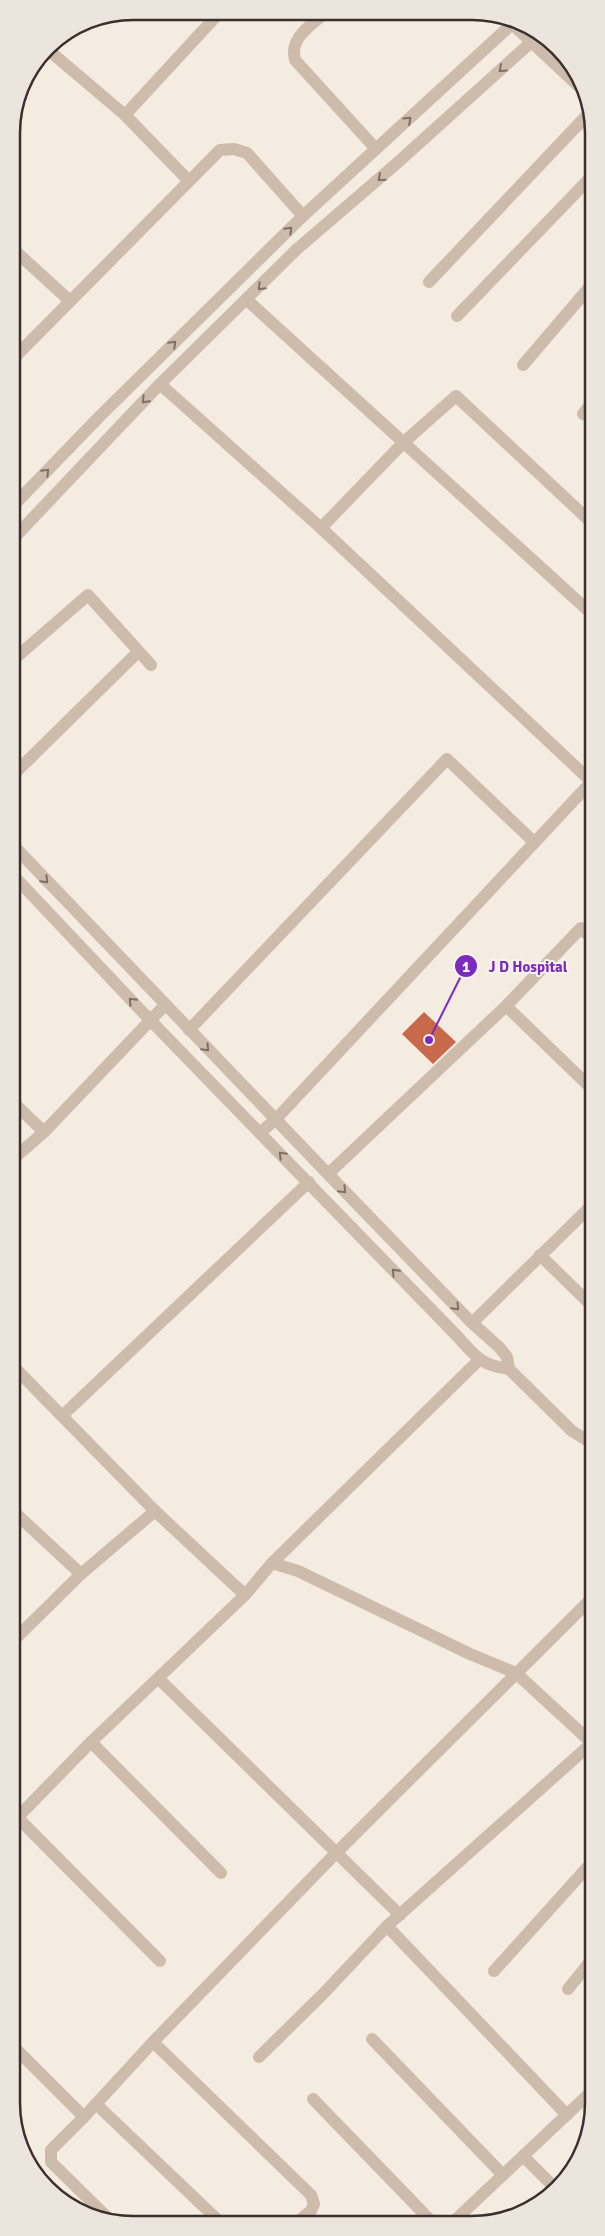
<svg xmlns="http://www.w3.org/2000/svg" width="605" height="2236" viewBox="0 0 605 2236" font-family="Signika,sans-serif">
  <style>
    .building { fill: #c8694b }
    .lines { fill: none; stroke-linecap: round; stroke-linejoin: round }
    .minor { stroke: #cdbbac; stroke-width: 12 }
    .oneway { stroke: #7d6f65 }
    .rim { fill: none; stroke: #3b302b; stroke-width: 2.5 }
    .leader { fill: none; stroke: #7b2cbf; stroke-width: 2 }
    .callout-dot { fill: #7b2cbf; stroke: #fbf5ee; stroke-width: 2 }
    .mark-label { font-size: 15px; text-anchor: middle; font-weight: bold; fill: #fff }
    .callout-label { font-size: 15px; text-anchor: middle; font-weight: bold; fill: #7b2cbf; stroke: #fbf5ee; stroke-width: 4; stroke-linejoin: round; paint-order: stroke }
  </style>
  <rect width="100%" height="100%" fill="#f4ebe1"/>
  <polygon class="building" points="424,1012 456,1042 433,1064 402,1034"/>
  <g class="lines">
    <g class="minor">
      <path d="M325 13C310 26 289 38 295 60L376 149"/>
      <polyline points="507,19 585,92"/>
      <polyline points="46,48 125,115 189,181"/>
      <polyline points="125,115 220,12"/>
      <polyline points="12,248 70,301"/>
      <polyline points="429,282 591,111"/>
      <polyline points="247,300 593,615"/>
      <polyline points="457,316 593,175"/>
      <polyline points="12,360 220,150 234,149 247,153 303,216"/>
      <polyline points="523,365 593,283"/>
      <polyline points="160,384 321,528 593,783"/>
      <polyline points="583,414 593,401"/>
      <polyline points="12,507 100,416 303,216 513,23"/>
      <polyline points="321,528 404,442 456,396 593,524"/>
      <polyline points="12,540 160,384 296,250 396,164 538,36"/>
      <polyline points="12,661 88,595 151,665"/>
      <polyline points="12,776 138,652"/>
      <polyline points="12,844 328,1174 472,1323 499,1347 507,1357 509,1369 572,1431 593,1444"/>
      <path d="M12 874 151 1021 458 1337C475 1356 482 1366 509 1369"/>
      <polyline points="506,1006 593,1090"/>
      <polyline points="189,1030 447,759 534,842"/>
      <polyline points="12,1101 44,1132"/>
      <polyline points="260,1133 276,1119 593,780"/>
      <polyline points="12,1160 44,1132 165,1005"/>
      <polyline points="328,1174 506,1006 581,928 593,940"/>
      <polyline points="540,1255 593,1307"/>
      <polyline points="472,1323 593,1204"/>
      <polyline points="12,1365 155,1511 245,1595"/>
      <polyline points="63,1415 309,1182"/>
      <polyline points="12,1510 81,1574"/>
      <polyline points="272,1563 298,1571 470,1654 516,1673 593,1744"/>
      <polyline points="12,1642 81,1574 155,1511"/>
      <polyline points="159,1679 400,1915"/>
      <polyline points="91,1742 221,1873"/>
      <polyline points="18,1818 160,1961"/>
      <polyline points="12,1823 91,1742 245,1595 272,1563 478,1361"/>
      <polyline points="387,1926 567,2115"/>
      <polyline points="494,1971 593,1861"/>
      <polyline points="568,1989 593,1958"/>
      <polyline points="372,2039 503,2175"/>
      <polyline points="153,2042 311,2195 314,2204 311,2211 296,2223"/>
      <polyline points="12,2045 84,2117 153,2042 337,1852 593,1597"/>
      <polyline points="259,2057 323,1994 387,1926 593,1742"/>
      <polyline points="313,2099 433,2223"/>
      <polyline points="96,2104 221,2223"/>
      <polyline points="84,2117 51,2150 51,2162 112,2222"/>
      <polyline points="523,2156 556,2189"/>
      <polyline points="451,2224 593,2090"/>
    </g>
  </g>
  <defs><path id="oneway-chevron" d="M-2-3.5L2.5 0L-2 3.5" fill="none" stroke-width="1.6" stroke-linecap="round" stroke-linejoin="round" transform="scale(1.25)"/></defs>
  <g class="oneway">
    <use href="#oneway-chevron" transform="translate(502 69) rotate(138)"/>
    <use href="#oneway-chevron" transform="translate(408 120) rotate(-43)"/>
    <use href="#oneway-chevron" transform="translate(381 178) rotate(139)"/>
    <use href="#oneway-chevron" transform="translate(289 230) rotate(-45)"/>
    <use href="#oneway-chevron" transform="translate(261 287) rotate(134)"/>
    <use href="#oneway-chevron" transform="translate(173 344) rotate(-45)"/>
    <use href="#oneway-chevron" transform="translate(145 400) rotate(134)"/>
    <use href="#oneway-chevron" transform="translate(46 472) rotate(-46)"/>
    <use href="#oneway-chevron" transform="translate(45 880) rotate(46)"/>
    <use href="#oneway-chevron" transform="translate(132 1001) rotate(-133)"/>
    <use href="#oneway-chevron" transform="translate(206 1048) rotate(46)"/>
    <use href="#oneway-chevron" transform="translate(282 1155) rotate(-135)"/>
    <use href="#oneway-chevron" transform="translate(343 1190) rotate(46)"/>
    <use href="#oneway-chevron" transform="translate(395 1272) rotate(-134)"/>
    <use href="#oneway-chevron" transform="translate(456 1307) rotate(46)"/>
  </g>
  <path d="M0 0H605V2236H0ZM133 20H472A113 113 0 0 1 585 133V2103A113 113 0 0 1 472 2216H133A113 113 0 0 1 20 2103V133A113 113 0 0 1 133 20Z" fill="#ece5de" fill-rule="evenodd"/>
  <path class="rim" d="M133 20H472A113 113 0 0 1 585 133V2103A113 113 0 0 1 472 2216H133A113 113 0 0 1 20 2103V133A113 113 0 0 1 133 20Z"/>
  <path class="leader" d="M429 1040L466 966"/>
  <g class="callout-dot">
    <circle cx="429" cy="1040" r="5"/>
    <circle cx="466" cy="966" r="12"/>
  </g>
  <g class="mark-label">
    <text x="466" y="972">1</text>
  </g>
  <g class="callout-label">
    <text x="528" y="972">J D Hospital</text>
  </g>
</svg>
